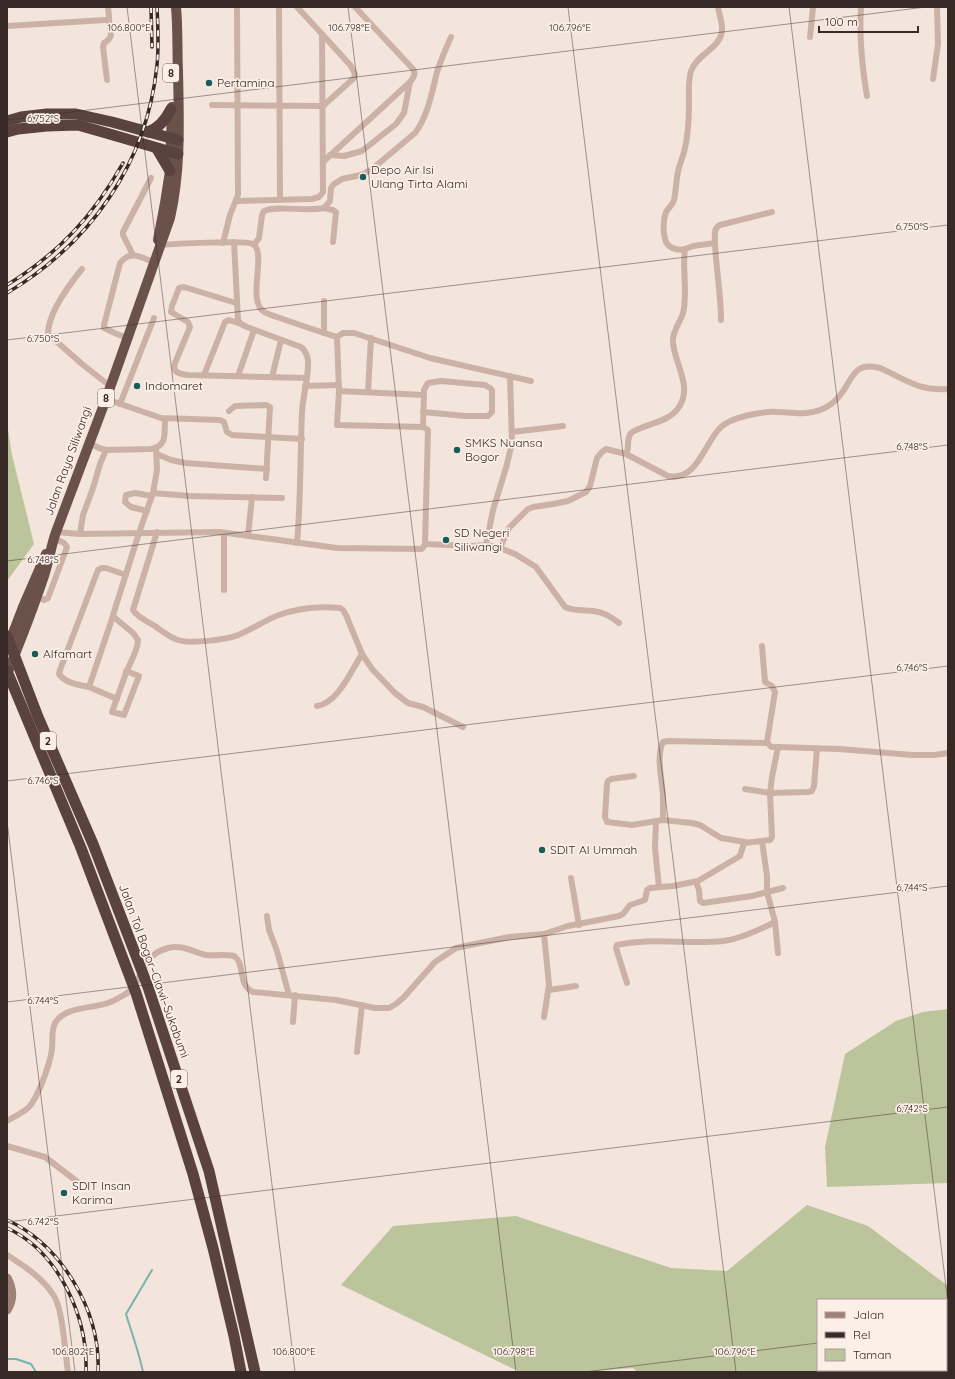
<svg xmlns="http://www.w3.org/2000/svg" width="955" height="1379" viewBox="0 0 955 1379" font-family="Quicksand,sans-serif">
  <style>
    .green { fill: #bbc49a; fill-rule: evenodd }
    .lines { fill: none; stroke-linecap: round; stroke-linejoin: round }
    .stream { stroke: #78b3ad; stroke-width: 2 }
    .minor { stroke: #ccb2a6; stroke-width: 6 }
    .secondary { stroke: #a08177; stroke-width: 9 }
    .trunk { stroke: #6a514a; stroke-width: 10 }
    .motorway { stroke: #5a433e; stroke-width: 11 }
    .rail-casing { stroke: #382a27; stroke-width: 3.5 }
    .rail { stroke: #fbefe8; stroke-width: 2; stroke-dasharray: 6; stroke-linecap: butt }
    .ticks { fill: none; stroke: #382a27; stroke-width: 1; stroke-opacity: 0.45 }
    .poi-dot { fill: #1a5c58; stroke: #fbefe8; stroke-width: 1.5 }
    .labels { text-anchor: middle; stroke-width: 3.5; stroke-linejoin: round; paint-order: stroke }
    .shield { fill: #fbefe8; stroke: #726561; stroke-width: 1 }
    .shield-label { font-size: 11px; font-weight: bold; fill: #382a27 }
    .poi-label { font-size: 12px; fill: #382a27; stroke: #fbefe8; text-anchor: start }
    .street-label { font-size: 12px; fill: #382a27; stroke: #fbefe8 }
    .ticks-label { font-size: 10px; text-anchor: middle; fill: #382a27; stroke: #fbefe8; stroke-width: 3.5; stroke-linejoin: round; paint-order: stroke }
  </style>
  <rect width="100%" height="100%" fill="#f3e5db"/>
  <g class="green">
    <polygon points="7,423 12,455 34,544 7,581"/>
    <polygon points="948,1009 948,1183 827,1187 825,1147 845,1054 896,1021 923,1012"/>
    <path d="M807 1205 868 1226 948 1286V1372H637L633 1368 580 1372H520L341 1285 393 1226 516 1216 671 1268 727 1271ZM818 1300H946V1370H818Z"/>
  </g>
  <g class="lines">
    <g class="stream">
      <polyline points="7,1359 16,1359 31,1364 36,1372"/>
      <path d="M143 1372C139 1352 132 1334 126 1314L152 1270"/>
    </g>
    <g class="minor">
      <polyline points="279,7 280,200"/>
      <path d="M861 7C859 37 862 66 867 96"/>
      <polyline points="7,26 105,20 109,19 109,17 108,7"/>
      <polyline points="810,37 813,7"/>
      <polyline points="933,79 938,44 937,7"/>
      <path d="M107 80 103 47 104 43C115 37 110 31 109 19"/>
      <polyline points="212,105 323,106 354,78 355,74 351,66 322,34"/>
      <polyline points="330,155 344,156 362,151 396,124 404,113 410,82"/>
      <path d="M323 162 410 82C414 77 416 74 413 69L355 7"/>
      <polyline points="236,201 312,199 319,197 323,192 322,34 297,7"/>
      <polyline points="324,208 333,210 336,212 333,242"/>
      <path d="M234 242 238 320 241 324 247 327 301 347C305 350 307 355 308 360 309 377 303 394 302 412 300 455 301 499 297 543"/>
      <polyline points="223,243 230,215 238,195 237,7"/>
      <path d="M715 243C716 269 721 294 721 320"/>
      <path d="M254 245 259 238 262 215 264 211C279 205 306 212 324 208L330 201 331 188 334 184 342 179 361 175 371 170 415 133C428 116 432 92 437 72 441 60 446 48 451 37"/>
      <path d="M685 249 693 246 715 243C715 237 713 228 720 225L772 212"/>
      <polyline points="133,255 123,235 123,232 151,178"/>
      <path d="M82 269C69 285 48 314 48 334L82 364 110 386"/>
      <path d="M236 303 184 287 179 288 172 306 171 312 188 322 190 327 175 363C172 373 180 374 188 375L307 378"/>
      <polyline points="324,333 324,301"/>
      <polyline points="337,337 343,333 354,333 430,358 531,381"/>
      <path d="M127 338 117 334 104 328V325L120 263C130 250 141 257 153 262"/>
      <polyline points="204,375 225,322 229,320 241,324"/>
      <polyline points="238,376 254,330"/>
      <polyline points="272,377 281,340"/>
      <polyline points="305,386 339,385"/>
      <polyline points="339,391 424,395"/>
      <polyline points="368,392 371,338"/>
      <polyline points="106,399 161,418 220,420 224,422 227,432 232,435 302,439"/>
      <polyline points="120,404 154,318"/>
      <polyline points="229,411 235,406 266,405 270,407 266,478"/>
      <polyline points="423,427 424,390 428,383 441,381 485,385 490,388 492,390 492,412 488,416 465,416 423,412"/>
      <polyline points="512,432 563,426"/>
      <path d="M89 443 99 448 106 450 151 449C168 446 164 433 165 419"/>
      <polyline points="157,454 171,460 185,463 267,469"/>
      <path d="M626 454C630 447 626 439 631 433 646 423 669 423 679 407 693 386 674 363 673 342 672 331 680 323 683 313 688 295 682 269 685 249 677 251 667 248 665 239 663 232 663 220 666 212 668 208 673 205 674 200 676 191 676 181 678 172 679 166 682 159 684 152 688 137 689 120 689 104 689 93 688 81 691 71 697 53 723 48 722 28 722 21 719 14 718 7"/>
      <polyline points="153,493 189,496 282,498"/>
      <polyline points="147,511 131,507 125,502 126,495 135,493 152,496"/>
      <path d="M56 532 80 534 220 532 337 548 422 549 425 544 428 430 423 427 337 425 339 391 337 337C317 331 297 324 277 317 273 315 266 314 263 311 247 299 267 253 253 244 245 240 172 244 159 245"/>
      <path d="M157 532 133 610C137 617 148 622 155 626 162 631 169 637 178 640 190 644 226 640 238 635 253 629 265 620 279 615 298 608 320 606 340 608L343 610 346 615 362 654 372 669 395 693 408 703 423 707 463 727"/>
      <polyline points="80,534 83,515 93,488 100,464 106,450"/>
      <polyline points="248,536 252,497"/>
      <path d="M425 544 471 546 486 545 500 548 509 528 528 509 533 507 553 504 568 501 586 492 590 486 597 458 602 452 606 449 626 454 668 476C697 482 704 444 720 428 730 417 763 411 778 412 794 412 804 416 820 410 828 407 836 401 841 394 853 378 854 361 880 368 905 379 918 391 948 389"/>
      <polyline points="486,545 493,510 506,468 512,443 510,376"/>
      <path d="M500 548 515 554 536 567 565 607C574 611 583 610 593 611 604 612 611 617 619 623"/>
      <polyline points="224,590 224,533"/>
      <polyline points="37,597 44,600 48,598 67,547 64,543 54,538"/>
      <path d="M113 616 89 687C79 685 65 683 59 674L60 670 98 570 102 568H106L126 575"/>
      <polyline points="762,646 765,682 772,686 775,692 767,742 771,747 778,747"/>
      <path d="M126 671 139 676 124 715 112 712 126 673C130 663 138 650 138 640L133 633 115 618 113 615 139 533 153 493 157 470 156 448"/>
      <polyline points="89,687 117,699"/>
      <path d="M317 706C338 703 351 671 362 654"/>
      <polyline points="634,776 611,779 608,781 607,784 605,817 607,822 632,825 663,820 692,823 700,825 721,838 745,842"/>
      <polyline points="745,789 770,793 808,792 812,791 814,786 817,749"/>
      <path d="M663 820C663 812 663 803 663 795 662 780 656 756 663 742L668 741 767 743"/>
      <polyline points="656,821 655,848 659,887"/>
      <polyline points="762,841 767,876 767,892 775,922 778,953"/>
      <polyline points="571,878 579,925"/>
      <polyline points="696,882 699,890 700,901 703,903 752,896 783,888"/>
      <polyline points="267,916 269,930 277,951 289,995"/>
      <polyline points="544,934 549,985 544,1017"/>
      <path d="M627 983 616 948 617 945C651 937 688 945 723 941 738 940 761 929 775 922"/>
      <polyline points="549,990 576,986"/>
      <polyline points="293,1022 295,995"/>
      <polyline points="357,1052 362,1005"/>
      <path d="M7 1121C14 1117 22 1113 28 1108 38 1098 50 1064 52 1049 53 1040 51 1031 55 1023 66 1006 91 1009 108 1003 114 1001 119 998 124 995 145 983 138 956 168 948 182 944 193 952 206 955 215 956 225 954 234 956 246 964 237 985 253 992L336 1000 375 1008H389L396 1004 404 997 435 962 456 948 509 937 544 934 568 926 619 916 623 914 630 905 645 900 647 890 650 888 673 886 698 881 740 856 744 843 770 840 772 837 770 793 772 777 778 747 839 749 912 755H934L948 753"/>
      <polyline points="7,1146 45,1157 79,1183"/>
      <path d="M7 1255C24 1266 43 1278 54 1296 63 1310 65 1353 68 1372"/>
    </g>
    <path class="secondary" d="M7 1278C13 1289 14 1299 7 1310"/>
    <g class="trunk">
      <polyline points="158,240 165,203 170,171 172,107"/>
      <polyline points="8,646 23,607 46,554"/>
      <path d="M7 674C20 642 33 609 44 576 49 561 51 546 56 532L106 399 170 218C181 170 179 120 178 71 177 50 178 28 176 7"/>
    </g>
    <g class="motorway">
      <polyline points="7,121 21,117 47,114 76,114 112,122 178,140"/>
      <polyline points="7,132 18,129 47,126 78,125 113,135 178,154"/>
      <path d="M148 132C159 128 166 119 171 109"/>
      <polyline points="157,149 170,171"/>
      <polyline points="7,636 38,717 93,844 148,987 209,1171 255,1372"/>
      <polyline points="7,671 81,848 136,993 193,1174 213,1248 234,1336 241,1372"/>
    </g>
    <g class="rail-casing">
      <g id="rail">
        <polyline points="151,7 152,47"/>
        <path d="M7 285C59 253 93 216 123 163"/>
        <path d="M7 293C91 243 147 163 157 65 159 46 158 26 157 7"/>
        <path d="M7 1220C62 1245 101 1312 98 1372"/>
        <path d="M7 1228C59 1252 88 1317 86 1372"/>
      </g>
    </g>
    <use href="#rail" class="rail"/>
  </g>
  <path class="ticks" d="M127 7 295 1372M348 7 516 1372M568 7 736 1372M789 7 948 1303M7 120 926 7M7 340 948 225M7 561 948 445M7 781 948 666M7 821 75 1372M7 1002 948 886M7 1222 948 1107M946 1328 948 1327M585 1372 818 1343"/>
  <g class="poi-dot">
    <circle cx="209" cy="83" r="4"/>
    <circle cx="363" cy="177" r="4"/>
    <circle cx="137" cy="386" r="4"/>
    <circle cx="457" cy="450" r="4"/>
    <circle cx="446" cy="540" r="4"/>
    <circle cx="35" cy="654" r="4"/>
    <circle cx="542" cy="850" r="4"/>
    <circle cx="64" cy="1193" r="4"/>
  </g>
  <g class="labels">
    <g class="shield">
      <rect x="163" y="64" width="16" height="18" rx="3"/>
      <rect x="98" y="389" width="16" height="18" rx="3"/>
      <rect x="40" y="732" width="16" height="18" rx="3"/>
      <rect x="171" y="1070" width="16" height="18" rx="3"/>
    </g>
    <g class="shield-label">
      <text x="171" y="77">8</text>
      <text x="106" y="402">8</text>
      <text x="48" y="745">2</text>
      <text x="179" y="1083">2</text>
    </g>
    <g class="poi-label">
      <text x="217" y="87">Pertamina</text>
      <text x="371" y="174">Depo Air Isi<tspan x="371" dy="14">Ulang Tirta Alami</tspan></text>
      <text x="145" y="390">Indomaret</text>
      <text x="465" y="447">SMKS Nuansa<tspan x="465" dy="14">Bogor</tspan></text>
      <text x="454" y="537">SD Negeri<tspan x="454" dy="14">Siliwangi</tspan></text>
      <text x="43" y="658">Alfamart</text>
      <text x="550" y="854">SDIT Al Ummah</text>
      <text x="72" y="1190">SDIT Insan<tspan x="72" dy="14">Karima</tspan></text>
    </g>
    <g class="street-label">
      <text transform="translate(68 461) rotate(-70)" y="4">Jalan Raya Siliwangi</text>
      <text transform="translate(154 971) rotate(70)" y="4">Jalan Tol Bogor–Ciawi–Sukabumi</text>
    </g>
  </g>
  <g class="ticks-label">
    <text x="129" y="31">106.800°E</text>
    <text x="349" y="31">106.798°E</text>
    <text x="570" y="31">106.796°E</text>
    <text x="43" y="122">6.752°S</text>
    <text x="912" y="230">6.750°S</text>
    <text x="43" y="342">6.750°S</text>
    <text x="912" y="450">6.748°S</text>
    <text x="43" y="563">6.748°S</text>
    <text x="912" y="671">6.746°S</text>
    <text x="43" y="784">6.746°S</text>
    <text x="912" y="891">6.744°S</text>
    <text x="43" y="1004">6.744°S</text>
    <text x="912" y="1112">6.742°S</text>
    <text x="43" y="1225">6.742°S</text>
    <text x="73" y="1355">106.802°E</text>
    <text x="294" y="1355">106.800°E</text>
    <text x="514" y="1355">106.798°E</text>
    <text x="735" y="1355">106.796°E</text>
  </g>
  <rect width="955" height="1379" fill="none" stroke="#382a27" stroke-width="16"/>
  <rect x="817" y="1299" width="130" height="72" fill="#fbefe8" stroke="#ada09b"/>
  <rect x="825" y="1312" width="20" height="6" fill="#a08177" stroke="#ada09b"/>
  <text x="853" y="1319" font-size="12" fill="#382a27">Jalan</text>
  <rect x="825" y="1332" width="20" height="6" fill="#382a27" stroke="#ada09b"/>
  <text x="853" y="1339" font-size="12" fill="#382a27">Rel</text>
  <rect x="825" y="1349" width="20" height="12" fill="#bbc49a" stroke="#ada09b"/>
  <text x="853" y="1359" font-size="12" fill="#382a27">Taman</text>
  <path d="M819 26v6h99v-6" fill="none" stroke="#382a27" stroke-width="2"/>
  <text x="825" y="26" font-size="12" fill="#382a27" stroke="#fbefe8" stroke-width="3" paint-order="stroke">100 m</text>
</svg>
